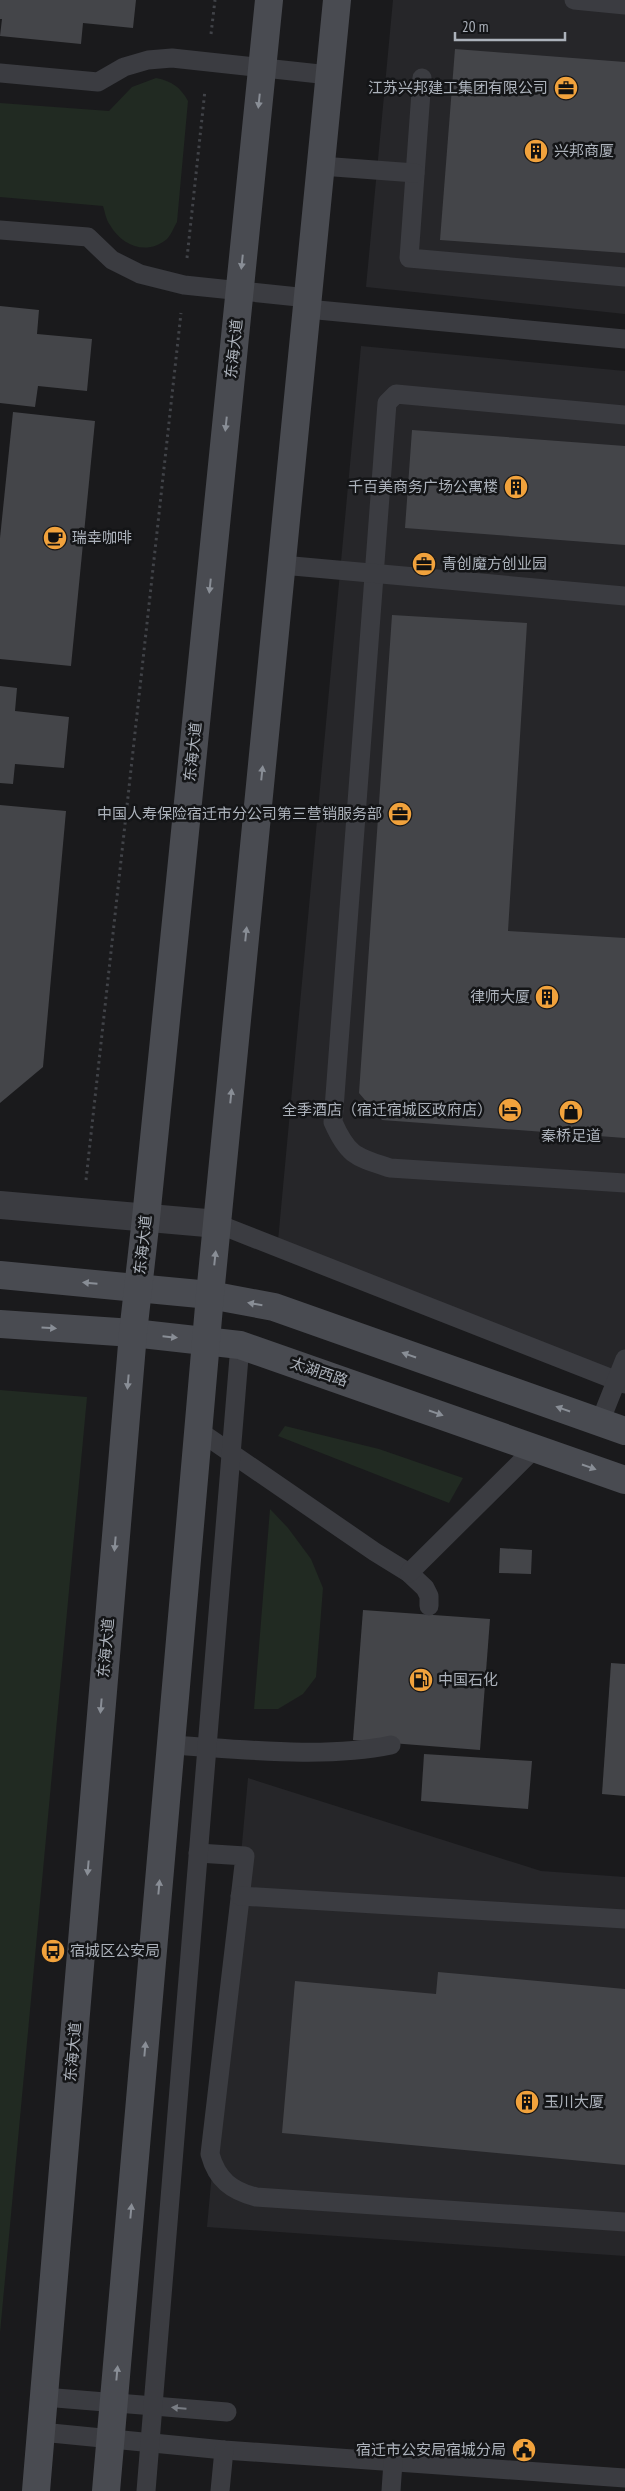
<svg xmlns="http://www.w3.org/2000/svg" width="625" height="2491" viewBox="0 0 625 2491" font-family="'PT Sans Narrow','Noto Sans SC',sans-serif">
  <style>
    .built { fill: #262629 }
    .green { fill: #212a22 }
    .building { fill: #444549 }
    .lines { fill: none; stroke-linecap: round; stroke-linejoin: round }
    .path { stroke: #414348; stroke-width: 3; stroke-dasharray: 2.5 4; stroke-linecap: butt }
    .lane { stroke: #3b3c41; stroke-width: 19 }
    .street { stroke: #3b3c41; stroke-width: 28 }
    .secondary { stroke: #494b51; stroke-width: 28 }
    .oneway { fill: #898e96 }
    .oneway2 { fill: #797d84 }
    .labels { text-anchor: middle; stroke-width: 5; stroke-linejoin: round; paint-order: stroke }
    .poi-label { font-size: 15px; fill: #acb2bb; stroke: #141517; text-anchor: end }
    .street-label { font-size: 15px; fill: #acb2bb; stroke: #141517 }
  </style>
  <rect width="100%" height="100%" fill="#1a1a1c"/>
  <g class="built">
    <polygon points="393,0 625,0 625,314 366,287"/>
    <polygon points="361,346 625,371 625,1376 278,1241"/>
    <polygon points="248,1778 541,1871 625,1877 625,2256 207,2227"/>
  </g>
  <g class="green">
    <path d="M156 78C172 81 180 87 188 101L177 222C174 227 171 235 167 239 147 256 122 246 110 225 106 220 105 212 103 206L0 197V103L109 111 132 87Z"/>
    <polygon points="0,1390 87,1397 0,2333"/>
    <polygon points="285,1426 379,1449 463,1478 449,1503 278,1436"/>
    <polygon points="270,1509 288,1528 311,1559 323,1588 316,1677 303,1694 278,1709 254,1709"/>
  </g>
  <g class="building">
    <polygon points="0,0 136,0 133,28 83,23 81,44 0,36 2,19 0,19"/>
    <polygon points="455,49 625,62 625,253 440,240"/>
    <polygon points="0,306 39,310 37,334 92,339 87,391 38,386 35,407 0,403"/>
    <polygon points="13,412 95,421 71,666 0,659 0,538"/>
    <polygon points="412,430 625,446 625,545 405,528"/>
    <polygon points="392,615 527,623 508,931 625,938 625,1138 382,1120 359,1093"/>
    <polygon points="0,686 17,688 15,711 69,717 64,768 15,764 13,784 0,783"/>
    <polygon points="0,805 66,811 43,1067 0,1103"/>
    <polygon points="500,1548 532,1550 531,1574 499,1573"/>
    <polygon points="363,1610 490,1619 480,1750 353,1740"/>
    <polygon points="611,1663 625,1664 625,1796 602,1794"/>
    <polygon points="424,1754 532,1761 528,1809 421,1801"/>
    <polygon points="438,1972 625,1989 625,2165 282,2133 295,1981 436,1994"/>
  </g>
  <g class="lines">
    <g class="path">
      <polyline points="211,34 215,0"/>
      <polyline points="187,258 205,90"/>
      <polyline points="86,1180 181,313"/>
    </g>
    <g class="lane">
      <polyline points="574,0 625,5"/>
      <polyline points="0,73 98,82 124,67 148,60 172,58 329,75"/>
      <polyline points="422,78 409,258 625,277"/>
      <polyline points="321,166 415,173"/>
      <polyline points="0,230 88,237 112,260 140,274 184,285 308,298"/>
      <polyline points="307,309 625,339"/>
      <path d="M625 415 396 394 387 403 333 1122C348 1156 356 1157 390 1168L625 1183"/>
      <polyline points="282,565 625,596"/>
      <polyline points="218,1224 625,1384"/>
      <polyline points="600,1422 625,1359"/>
      <polyline points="199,1431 375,1552 409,1573 425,1588 429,1596 429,1606"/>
      <polyline points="409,1573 535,1448"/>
      <path d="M172 1745C240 1749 325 1759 391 1745"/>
      <path d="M198 1853 245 1856 210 2154C217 2180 232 2191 256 2197L625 2222"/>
      <polyline points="240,1896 625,1919"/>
      <polyline points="44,2397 227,2412"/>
      <polyline points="41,2432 224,2450 625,2478"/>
      <polyline points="146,2491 240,1345"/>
      <polyline points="220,2491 224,2450"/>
      <polyline points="391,2491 393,2462"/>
    </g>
    <polyline class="street" points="0,1205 218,1224"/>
    <g class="secondary">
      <polyline points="0,1275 210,1295 274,1307 625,1431"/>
      <polyline points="0,1324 133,1333 240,1345 625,1480"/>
      <polyline points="36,2491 133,1333 146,1218 269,0"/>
      <polyline points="106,2491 210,1295 337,0"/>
    </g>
  </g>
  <defs><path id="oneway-solid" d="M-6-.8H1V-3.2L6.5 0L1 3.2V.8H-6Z" transform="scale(1.25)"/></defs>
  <g class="oneway">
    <use href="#oneway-solid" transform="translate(259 101) rotate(96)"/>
    <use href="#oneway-solid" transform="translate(242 262) rotate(96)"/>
    <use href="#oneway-solid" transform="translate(226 424) rotate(96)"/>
    <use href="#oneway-solid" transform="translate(210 586) rotate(96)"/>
    <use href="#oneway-solid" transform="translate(262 773) rotate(-84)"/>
    <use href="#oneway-solid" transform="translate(246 934) rotate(-84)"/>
    <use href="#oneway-solid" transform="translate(231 1096) rotate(-84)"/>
    <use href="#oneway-solid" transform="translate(215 1258) rotate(-84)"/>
    <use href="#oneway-solid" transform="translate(90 1283) rotate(-175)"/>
    <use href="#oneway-solid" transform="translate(255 1304) rotate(-170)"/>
    <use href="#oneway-solid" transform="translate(49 1328) rotate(4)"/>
    <use href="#oneway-solid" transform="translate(170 1337) rotate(6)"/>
    <use href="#oneway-solid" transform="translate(409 1355) rotate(-161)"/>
    <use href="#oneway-solid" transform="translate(128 1382) rotate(95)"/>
    <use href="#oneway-solid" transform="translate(563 1409) rotate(-161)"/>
    <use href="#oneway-solid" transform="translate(436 1413) rotate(19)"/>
    <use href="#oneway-solid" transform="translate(589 1467) rotate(19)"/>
    <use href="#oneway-solid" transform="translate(115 1544) rotate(95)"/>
    <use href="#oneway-solid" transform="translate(101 1706) rotate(95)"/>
    <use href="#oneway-solid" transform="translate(88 1868) rotate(95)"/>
    <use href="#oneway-solid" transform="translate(159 1887) rotate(-85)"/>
    <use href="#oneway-solid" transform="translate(145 2049) rotate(-85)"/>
    <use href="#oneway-solid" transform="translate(131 2211) rotate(-85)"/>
    <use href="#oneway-solid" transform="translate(117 2373) rotate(-85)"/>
  </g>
  <use class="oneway2" href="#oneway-solid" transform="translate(179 2408) rotate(-175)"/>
  <defs>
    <g id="office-disc" transform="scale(1.25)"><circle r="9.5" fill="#f1a23c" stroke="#141517"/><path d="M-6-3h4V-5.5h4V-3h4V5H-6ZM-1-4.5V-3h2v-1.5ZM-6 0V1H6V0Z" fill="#111"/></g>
    <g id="building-disc" transform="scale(1.25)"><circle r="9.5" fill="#f1a23c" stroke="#141517"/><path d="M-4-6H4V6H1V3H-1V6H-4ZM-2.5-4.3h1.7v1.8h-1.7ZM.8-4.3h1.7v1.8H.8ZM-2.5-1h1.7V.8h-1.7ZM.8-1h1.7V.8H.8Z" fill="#111"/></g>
    <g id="cafe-disc" transform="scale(1.25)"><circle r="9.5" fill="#f1a23c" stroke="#141517"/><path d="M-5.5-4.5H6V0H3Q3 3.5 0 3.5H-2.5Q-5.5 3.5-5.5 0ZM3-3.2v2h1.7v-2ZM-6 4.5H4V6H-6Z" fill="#111"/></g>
    <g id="hotel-disc" transform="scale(1.25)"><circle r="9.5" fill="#f1a23c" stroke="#141517"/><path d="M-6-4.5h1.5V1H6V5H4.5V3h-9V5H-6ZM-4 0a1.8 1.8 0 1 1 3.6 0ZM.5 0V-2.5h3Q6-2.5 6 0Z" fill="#111"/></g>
    <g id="shop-disc" transform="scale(1.25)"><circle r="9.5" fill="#f1a23c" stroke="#141517"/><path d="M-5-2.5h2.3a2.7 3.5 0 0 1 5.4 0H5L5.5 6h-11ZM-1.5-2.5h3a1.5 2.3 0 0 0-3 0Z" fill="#111"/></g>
    <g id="fuel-disc" transform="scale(1.25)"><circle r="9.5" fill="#f1a23c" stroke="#141517"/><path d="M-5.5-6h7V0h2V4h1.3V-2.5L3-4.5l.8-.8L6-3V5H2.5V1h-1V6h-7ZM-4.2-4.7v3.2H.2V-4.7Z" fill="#111"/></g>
    <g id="bus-disc" transform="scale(1.25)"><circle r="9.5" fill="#f1a23c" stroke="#141517"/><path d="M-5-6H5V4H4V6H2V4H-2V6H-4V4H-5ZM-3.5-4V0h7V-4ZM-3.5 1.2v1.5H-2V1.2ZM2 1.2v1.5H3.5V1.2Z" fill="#111"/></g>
    <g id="civic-disc" transform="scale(1.25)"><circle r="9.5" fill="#f1a23c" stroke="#141517"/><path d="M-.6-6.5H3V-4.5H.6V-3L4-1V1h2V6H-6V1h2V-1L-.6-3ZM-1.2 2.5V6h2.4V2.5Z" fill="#111"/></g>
  </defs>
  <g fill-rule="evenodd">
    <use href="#office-disc" x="566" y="88"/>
    <use href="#building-disc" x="536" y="151"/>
    <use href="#building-disc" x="516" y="487"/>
    <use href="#cafe-disc" x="55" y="538"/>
    <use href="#office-disc" x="424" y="564"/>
    <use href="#office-disc" x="400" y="814"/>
    <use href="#building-disc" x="547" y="997"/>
    <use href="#hotel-disc" x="510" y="1110"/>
    <use href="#shop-disc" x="571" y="1112"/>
    <use href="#fuel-disc" x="421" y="1680"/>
    <use href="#bus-disc" x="53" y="1951"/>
    <use href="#building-disc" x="527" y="2102"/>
    <use href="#civic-disc" x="524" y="2450"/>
  </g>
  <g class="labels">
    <g class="poi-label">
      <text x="548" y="93">江苏兴邦建工集团有限公司</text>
      <text x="554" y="156" text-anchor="start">兴邦商厦</text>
      <text x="498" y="492">千百美商务广场公寓楼</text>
      <text x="72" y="543" text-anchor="start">瑞幸咖啡</text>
      <text x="442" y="569" text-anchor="start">青创魔方创业园</text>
      <text x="382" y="819">中国人寿保险宿迁市分公司第三营销服务部</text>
      <text x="530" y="1002">律师大厦</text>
      <text x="492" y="1115">全季酒店（宿迁宿城区政府店）</text>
      <text x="571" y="1141" text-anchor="middle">秦桥足道</text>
      <text x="438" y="1685" text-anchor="start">中国石化</text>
      <text x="70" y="1956" text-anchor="start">宿城区公安局</text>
      <text x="544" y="2107" text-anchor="start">玉川大厦</text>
      <text x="506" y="2455">宿迁市公安局宿城分局</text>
    </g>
    <g class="street-label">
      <text transform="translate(234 349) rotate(-84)" y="5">东海大道</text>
      <text transform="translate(193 752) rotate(-84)" y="5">东海大道</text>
      <text transform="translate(143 1245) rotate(-84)" y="5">东海大道</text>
      <text transform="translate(319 1372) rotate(19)" y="5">太湖西路</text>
      <text transform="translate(106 1648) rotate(-85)" y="5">东海大道</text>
      <text transform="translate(73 2052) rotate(-85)" y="5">东海大道</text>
    </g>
  </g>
  <path d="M455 32v8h110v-8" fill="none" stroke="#acb2bb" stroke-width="2.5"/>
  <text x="462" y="32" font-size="15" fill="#acb2bb" stroke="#141517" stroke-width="4" paint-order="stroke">20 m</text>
</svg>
